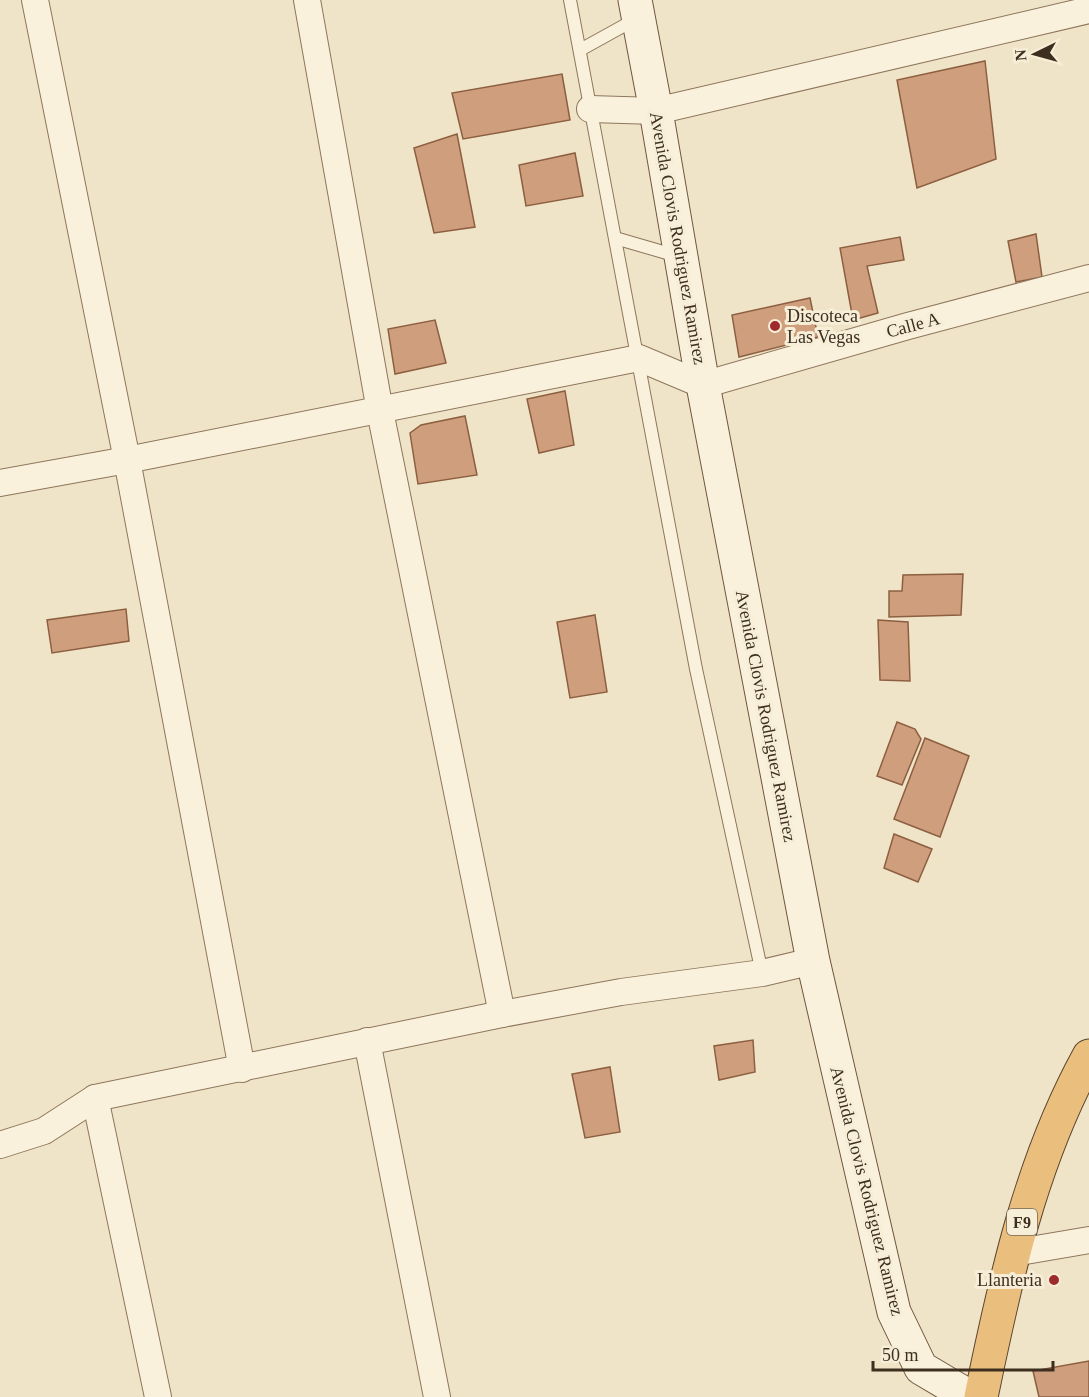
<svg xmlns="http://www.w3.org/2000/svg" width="1089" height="1397" viewBox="0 0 1089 1397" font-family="'Times New Roman',serif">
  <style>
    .building { fill: #cf9f7d; stroke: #8d5f41; stroke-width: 1.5 }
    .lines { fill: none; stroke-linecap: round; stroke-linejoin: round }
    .service-casing { stroke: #8d765c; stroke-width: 14 }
    .minor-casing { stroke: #8d765c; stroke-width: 28 }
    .secondary-casing { stroke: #6f573f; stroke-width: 35 }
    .trunk-casing { stroke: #5b4430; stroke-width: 35 }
    .service { stroke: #faf1dc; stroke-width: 12 }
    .minor { stroke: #faf1dc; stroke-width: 26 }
    .secondary { stroke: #faf1dc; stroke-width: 33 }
    .trunk { stroke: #eabe7c; stroke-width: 33 }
    .poi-dot { fill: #9e2a2b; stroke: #f7eed8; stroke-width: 2 }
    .labels { text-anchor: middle; stroke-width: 6; stroke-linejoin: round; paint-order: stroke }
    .shield { fill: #f7eed8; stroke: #756857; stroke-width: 1.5 }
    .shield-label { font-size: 16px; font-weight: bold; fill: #3d2e20 }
    .street-label { font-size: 18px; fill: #3d2e20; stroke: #f7eed8 }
    .poi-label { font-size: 18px; fill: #3d2e20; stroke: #f7eed8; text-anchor: start }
  </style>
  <rect width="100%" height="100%" fill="#f0e4c8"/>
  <g class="building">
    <polygon points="985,61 996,159 917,188 897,80"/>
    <polygon points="562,74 570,120 463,139 452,93"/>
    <polygon points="457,134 475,227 434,233 414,148"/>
    <polygon points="575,153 583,196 526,206 519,165"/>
    <polygon points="1036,234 1042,277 1016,282 1008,241"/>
    <polygon points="900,237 904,260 867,266 878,313 853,320 840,248"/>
    <polygon points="810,298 818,337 739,357 732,315"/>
    <polygon points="435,320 446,363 395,374 388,329"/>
    <polygon points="565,391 574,445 539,453 527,399"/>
    <polygon points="465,416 477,475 418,484 410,433 421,425"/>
    <polygon points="963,574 961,615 889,617 889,591 902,591 903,575"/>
    <polygon points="126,609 129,641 52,653 47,620"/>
    <polygon points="595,615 607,692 570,698 557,622"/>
    <polygon points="878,620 908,622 910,681 880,680"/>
    <polygon points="897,722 915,729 921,739 902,785 877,776"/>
    <polygon points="925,738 969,756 940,837 894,819"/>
    <polygon points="894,834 932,849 918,882 884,868"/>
    <polygon points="753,1040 755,1072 719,1080 714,1046"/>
    <polygon points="610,1067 620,1132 585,1138 572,1074"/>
    <polygon points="1089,1361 1089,1397 1039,1397 1033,1371"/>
  </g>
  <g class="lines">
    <g class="service-casing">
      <g id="service">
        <polyline points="570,0 696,669 762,973"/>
        <polyline points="580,50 636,19"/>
        <polyline points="615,238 677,256"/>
      </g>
    </g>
    <g class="minor-casing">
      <g id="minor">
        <polyline points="35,0 127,460 242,1069"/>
        <polyline points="307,0 380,411 502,1014"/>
        <polyline points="590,109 656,111 1089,10"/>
        <polyline points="0,483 127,460 639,358 703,385 908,326 1089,278"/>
        <polyline points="367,1041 437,1397"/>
        <polyline points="95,1098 158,1397"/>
        <polyline points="0,1145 44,1131 95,1098 502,1014 621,992 762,973 813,961"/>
        <polyline points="1013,1253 1089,1240"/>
      </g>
    </g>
    <g class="secondary-casing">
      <polyline id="secondary" points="635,0 656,111 703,385 813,961 894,1312 921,1368 970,1397"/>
    </g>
    <g class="trunk-casing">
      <path id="trunk" d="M981 1397C1005 1280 1031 1161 1089 1056"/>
    </g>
    <use href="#service" class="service"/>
    <use href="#minor" class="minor"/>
    <use href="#secondary" class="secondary"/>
    <use href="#trunk" class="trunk"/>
  </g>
  <g class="poi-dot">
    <circle cx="775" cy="326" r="6"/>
    <circle cx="1054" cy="1280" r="6"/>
  </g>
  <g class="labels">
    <rect class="shield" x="1007" y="1209" width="30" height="26" rx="4.5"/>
    <g class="shield-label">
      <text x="1022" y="1228">F9</text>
    </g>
    <g class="street-label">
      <text transform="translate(678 238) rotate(80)" y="6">Avenida Clovis Rodriguez Ramirez</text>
      <text transform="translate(913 325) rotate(-15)" y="6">Calle A</text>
      <text transform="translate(766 716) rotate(79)" y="6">Avenida Clovis Rodriguez Ramirez</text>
      <text transform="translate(867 1191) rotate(76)" y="6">Avenida Clovis Rodriguez Ramirez</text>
    </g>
    <g class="poi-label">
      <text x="787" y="322">Discoteca<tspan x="787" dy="21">Las Vegas</tspan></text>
      <text x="1042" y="1286" text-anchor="end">Llanteria</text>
    </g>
  </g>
  <g transform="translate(1035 54) rotate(265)" stroke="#f7eed8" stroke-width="4.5" paint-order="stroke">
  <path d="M0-4.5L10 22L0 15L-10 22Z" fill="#3d2e20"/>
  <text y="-9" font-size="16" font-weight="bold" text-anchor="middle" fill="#3d2e20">N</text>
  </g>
  <path d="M873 1361v9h180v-9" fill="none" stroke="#3d2e20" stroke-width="3"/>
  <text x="882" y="1361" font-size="18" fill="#3d2e20" stroke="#f7eed8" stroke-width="4.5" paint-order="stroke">50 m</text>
</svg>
